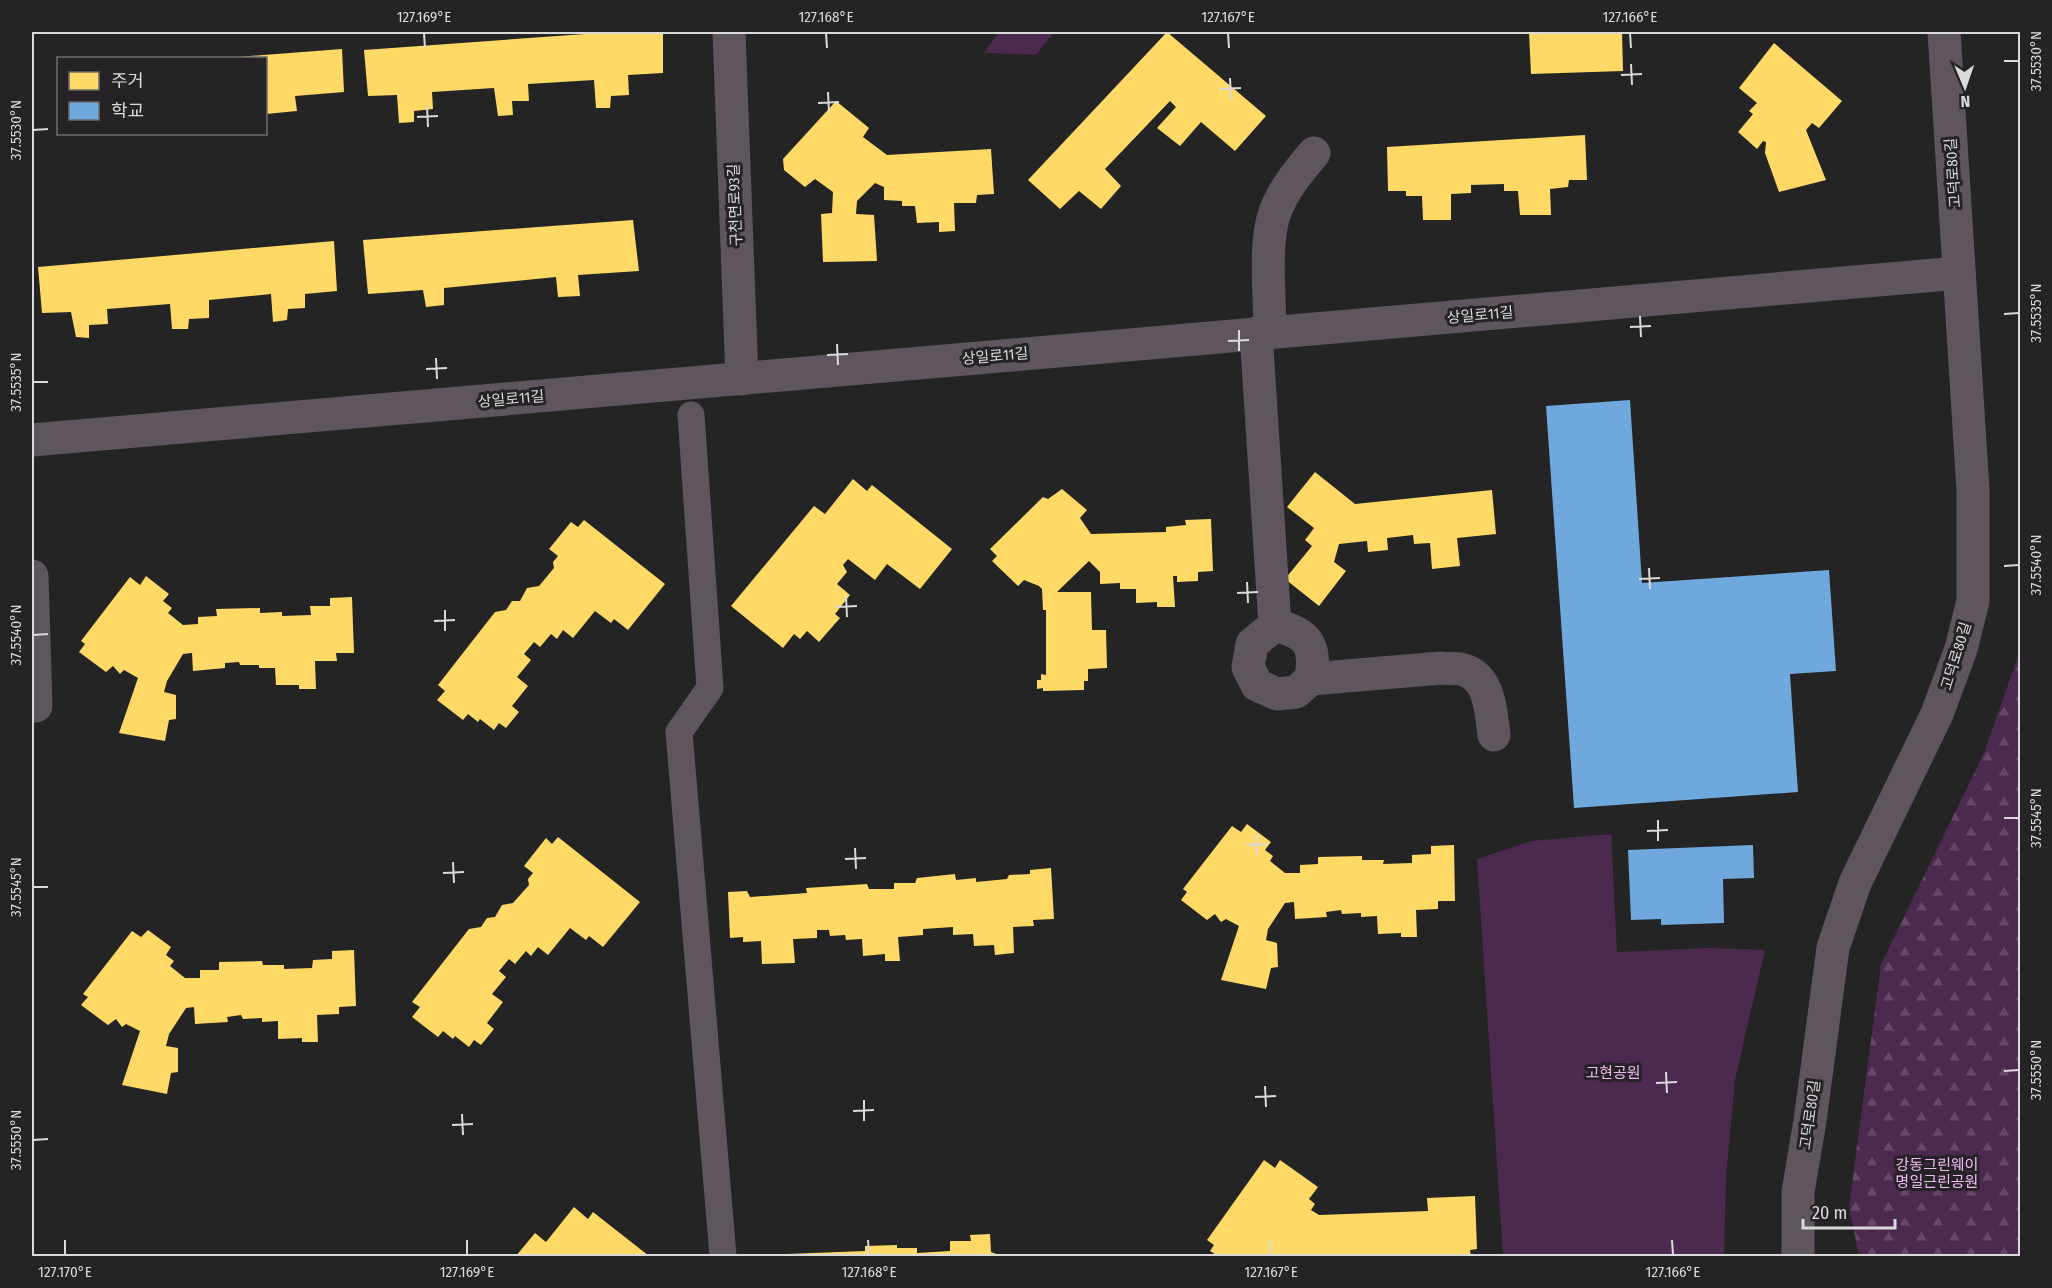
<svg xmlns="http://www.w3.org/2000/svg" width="2052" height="1288" viewBox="0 0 2052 1288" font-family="'Fira Sans Condensed','Noto Sans KR',sans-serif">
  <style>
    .green { fill: #4c294f }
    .forest { fill: url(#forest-firs) }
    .homes { fill: #ffd966 }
    .schools { fill: #6fa8dc }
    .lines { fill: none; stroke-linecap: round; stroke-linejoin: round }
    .pedestrian { stroke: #5e555f; stroke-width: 27 }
    .minor { stroke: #5e555f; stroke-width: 33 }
    .ticks { fill: none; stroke: #dbdadb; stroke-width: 2 }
    .labels { text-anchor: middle; stroke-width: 6; stroke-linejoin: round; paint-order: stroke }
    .street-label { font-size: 15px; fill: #dbdadb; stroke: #252325 }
    .park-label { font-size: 15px; fill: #f1bcf5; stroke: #252325 }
    .neatline { fill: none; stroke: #dbdadb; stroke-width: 2 }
    .ticks-label { font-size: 15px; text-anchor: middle; fill: #dbdadb }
  </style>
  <defs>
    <pattern id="forest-firs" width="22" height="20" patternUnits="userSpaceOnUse" patternTransform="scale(1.5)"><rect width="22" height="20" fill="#4c294f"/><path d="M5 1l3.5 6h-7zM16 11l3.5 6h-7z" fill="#654768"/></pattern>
  </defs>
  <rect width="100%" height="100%" fill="#242424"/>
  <g class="green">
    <polygon points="999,32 1054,32 1036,55 984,53"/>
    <polygon points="1611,834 1617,952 1709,948 1765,950 1735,1080 1726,1177 1724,1256 1503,1256 1477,859 1531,841"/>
  </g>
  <polygon class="forest" points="2020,651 2020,1256 1859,1256 1849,1207 1881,964 1984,753"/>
  <g class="homes">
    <polygon points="613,32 663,32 663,73 628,75 629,95 611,96 610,108 596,108 594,80 528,84 529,101 512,101 513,115 498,116 494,88 432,92 433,109 414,111 414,122 399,123 397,95 368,96 364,50"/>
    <polygon points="1167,32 1266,116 1235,151 1201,122 1180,146 1157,128 1176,107 1170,101 1105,169 1121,186 1101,209 1079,191 1060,209 1028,180"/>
    <polygon points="1529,32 1622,32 1623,71 1531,74"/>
    <polygon points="1774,43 1842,101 1819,128 1812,123 1806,130 1826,180 1779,192 1765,153 1766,142 1763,141 1757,149 1738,132 1753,114 1749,111 1757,103 1739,88"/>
    <polygon points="342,49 344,92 295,96 297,111 266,114 266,58 238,58 238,57"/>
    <polygon points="836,101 869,128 863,137 887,155 991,149 994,194 977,195 976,203 954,203 955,231 939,232 939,222 917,223 915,206 902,206 902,201 884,200 884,187 875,183 857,201 856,214 874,215 877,261 823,262 821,214 832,213 833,192 815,179 805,187 784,170 783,159"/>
    <polygon points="1585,135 1587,180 1569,180 1568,187 1550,189 1551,215 1520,215 1518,191 1504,191 1504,184 1471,185 1471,193 1451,194 1451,220 1423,220 1422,196 1406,196 1406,191 1388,191 1387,147"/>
    <polygon points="633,220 639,271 578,275 580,296 558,297 556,277 444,288 444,305 426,307 423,290 368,294 363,240"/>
    <polygon points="334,241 337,291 305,294 305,308 288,309 287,320 273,322 271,294 209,300 209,318 189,319 188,329 172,329 170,304 107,309 108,324 89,325 89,338 76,337 71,312 42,313 38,267"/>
    <polygon points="1315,472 1355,504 1492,490 1496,534 1457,538 1460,566 1432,569 1430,543 1414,544 1413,535 1387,538 1388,550 1368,552 1367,541 1339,544 1334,562 1346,571 1319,606 1285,579 1312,546 1305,540 1314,528 1287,507"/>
    <polygon points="853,479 867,491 872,485 952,549 920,589 887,564 875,580 848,559 843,565 847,572 837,584 850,595 835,614 840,618 819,642 807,631 800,639 794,634 783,648 731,606 814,506 825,514"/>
    <polygon points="1062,489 1087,510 1080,518 1091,534 1166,532 1166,527 1186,525 1185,520 1211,519 1213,571 1198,572 1198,581 1177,582 1177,576 1173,576 1175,607 1157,607 1157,602 1136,603 1136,589 1120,589 1120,583 1100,584 1100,572 1089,561 1057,592 1091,592 1092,630 1106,630 1107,668 1088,669 1088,681 1084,681 1084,690 1043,691 1043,688 1037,689 1037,680 1041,680 1041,674 1046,675 1046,610 1043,610 1042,589 1039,586 1024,580 1018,586 992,561 997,556 990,549 1043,497 1048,499"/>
    <polygon points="584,520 665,584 628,630 614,619 611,623 595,611 573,638 563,630 557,639 551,634 540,647 534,642 524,654 531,660 517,677 528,686 512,706 519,712 506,728 499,723 494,730 480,719 478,722 468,714 463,720 437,700 445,691 438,685 495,612 506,610 512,601 520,601 527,588 539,586 554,568 553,562 558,556 549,549 571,522 578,527"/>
    <polygon points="146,576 169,594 163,601 172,608 168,613 183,625 198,624 198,617 217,616 216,609 260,608 260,613 282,612 282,616 311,615 310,606 330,606 330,598 352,597 354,653 336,653 337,661 315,661 316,689 299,689 299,685 276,685 275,668 259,668 259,665 240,665 239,662 225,663 225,668 193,671 192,653 183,654 167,681 164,692 176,695 176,719 169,720 165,741 119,733 138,678 124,670 120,674 113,666 106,672 79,652 85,644 81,641 130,577 140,585"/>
    <polygon points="1247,824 1271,842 1265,850 1273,856 1270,861 1285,873 1300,873 1300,865 1318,864 1318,857 1362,856 1362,860 1384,860 1383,864 1412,863 1412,855 1431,854 1431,846 1454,845 1455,901 1438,901 1438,909 1416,910 1417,937 1401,937 1401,933 1378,934 1377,916 1361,917 1361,913 1342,914 1341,910 1326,912 1327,917 1295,919 1294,902 1285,903 1268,929 1266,940 1277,943 1278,967 1271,968 1266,989 1221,980 1239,926 1226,919 1221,922 1215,914 1207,920 1181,900 1187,892 1183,889 1232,826 1241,832"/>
    <polygon points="558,837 640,902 603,947 589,936 586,940 570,928 548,955 538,947 531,956 526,951 515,964 509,959 499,971 506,977 492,994 503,1002 487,1023 494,1029 481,1045 474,1040 469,1047 455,1036 453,1039 443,1031 438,1037 412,1017 420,1007 412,1002 469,929 481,927 487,918 495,917 502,905 513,903 529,885 528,879 533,873 524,866 546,838 552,844"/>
    <polygon points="1051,868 1054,919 1033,920 1034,926 1013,927 1014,953 995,955 994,945 974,946 973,934 953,935 953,927 923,929 923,935 898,937 900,961 885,961 885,954 863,956 862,939 846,940 845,935 830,936 829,930 817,930 817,938 793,939 795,963 762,964 761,941 743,942 743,937 730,938 728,892 747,891 750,897 807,893 806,888 867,884 869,889 894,889 894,883 915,883 917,878 955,874 956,880 976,878 976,882 1007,879 1009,875 1030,874 1030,870"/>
    <polygon points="148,930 171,947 166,955 174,961 170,966 185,978 200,978 200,970 219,970 219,962 262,961 263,965 284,965 284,969 312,968 313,960 332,959 332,951 354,950 356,1006 339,1007 339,1014 317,1015 318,1042 302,1042 302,1038 278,1039 278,1021 262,1022 262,1018 243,1019 241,1015 227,1017 228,1022 195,1024 194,1007 186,1008 169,1034 166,1046 178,1048 178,1072 171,1073 167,1094 122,1085 140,1031 126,1024 122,1027 116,1019 108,1025 81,1005 88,997 83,994 132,931 141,937"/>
    <polygon points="1264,1160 1275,1168 1280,1160 1318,1187 1309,1199 1315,1204 1311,1210 1319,1215 1428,1211 1427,1198 1475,1196 1477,1249 1470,1250 1471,1256 1428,1256 1428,1254 1422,1254 1422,1256 1218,1256 1210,1251 1214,1245 1207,1240"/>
    <polygon points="574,1207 588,1219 593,1212 649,1256 516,1256 535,1233 546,1242"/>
    <polygon points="990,1234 991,1252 1002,1256 788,1256 788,1254 865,1251 865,1246 897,1245 897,1248 917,1248 917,1253 950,1251 950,1241 971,1241 970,1235"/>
  </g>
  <g class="schools">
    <polygon points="1630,400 1642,583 1829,570 1836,671 1790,674 1798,792 1574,808 1546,406"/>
    <polygon points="1753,845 1754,878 1723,879 1724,923 1661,925 1661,919 1631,920 1628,850"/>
  </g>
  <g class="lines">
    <polyline class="pedestrian" points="691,415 710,688 679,732 723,1256"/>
    <g class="minor">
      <polyline points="729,32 742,379"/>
      <path d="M1270 332C1270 299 1264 245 1274 215 1282 191 1298 172 1314 153"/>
      <path d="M1256 333 1275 625 1252 644 1248 667 1257 685 1277 694 1296 692 1311 679C1316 645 1309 634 1275 625"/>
      <polyline points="32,440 1959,273"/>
      <polyline points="32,576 36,706"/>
      <path d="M1311 679 1441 668C1447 669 1454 668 1460 669 1490 674 1491 712 1494 735"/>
      <polyline points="1798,1256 1798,1192 1810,1121 1833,948 1855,883 1937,714 1961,649 1973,601 1973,490 1944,32"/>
    </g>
  </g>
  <path class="ticks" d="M424 33 425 48M826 33 827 48M1228 33 1229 48M1630 33 1631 48M2004 61H2019M1631 64 1632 85M1621 75 1642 74M1230 78 1231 99M1220 89 1241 88M828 92 829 113M818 103 839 102M427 106 428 127M417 117 438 116M33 130 48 129M2004 314 2019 313M1640 316 1641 337M1630 327 1651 326M1239 330V351M1228 341 1249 340M837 344 838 365M827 355 848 354M436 358 437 379M426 369 447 368M33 382H48M2004 566 2019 565M1649 568 1650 589M1639 579 1660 578M1247 582 1248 603M1237 593 1258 592M846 596 847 617M836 607 857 606M445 610V631M434 621 455 620M33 635 48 634M2004 818H2019M1658 820V841M1647 831 1668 830M1256 834 1257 855M1246 845 1267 844M855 848 856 869M845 859 866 858M453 862 454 883M443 873 464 872M33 887H48M2004 1071 2019 1070M1666 1072 1667 1093M1656 1083 1677 1082M1265 1086 1266 1107M1255 1097 1276 1096M864 1100V1121M853 1111 874 1110M462 1114 463 1135M452 1125 473 1124M33 1140 48 1139M65 1240V1255M467 1240V1255M868 1240 869 1255M1270 1240 1271 1255M1672 1240 1673 1255"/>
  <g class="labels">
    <g class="street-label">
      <text transform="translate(1953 173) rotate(-94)" y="5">고덕로80길</text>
      <text transform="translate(735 205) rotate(-92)" y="5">구천면로93길</text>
      <text transform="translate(1480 315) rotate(-5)" y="5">상일로11길</text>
      <text transform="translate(995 356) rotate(-5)" y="5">상일로11길</text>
      <text transform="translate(511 399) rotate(-5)" y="5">상일로11길</text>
      <text transform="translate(1956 656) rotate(-73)" y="5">고덕로80길</text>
      <text transform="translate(1810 1115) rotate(-82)" y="5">고덕로80길</text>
    </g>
    <g class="park-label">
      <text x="1613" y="1078">고현공원</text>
      <text x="1937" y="1170">강동그린웨이<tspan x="1937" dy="17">명일근린공원</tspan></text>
    </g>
  </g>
  <rect width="2052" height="1288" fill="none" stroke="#252325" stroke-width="66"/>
  <rect x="57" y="57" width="210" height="78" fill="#252325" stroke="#6e6c6e" stroke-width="1.5"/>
  <rect x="69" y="72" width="30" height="18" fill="#ffd966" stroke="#6e6c6e" stroke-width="1.5"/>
  <text x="111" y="87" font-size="18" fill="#dbdadb">주거</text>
  <rect x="69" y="102" width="30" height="18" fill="#6fa8dc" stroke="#6e6c6e" stroke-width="1.5"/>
  <text x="111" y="117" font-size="18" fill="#dbdadb">학교</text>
  <g transform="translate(1965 87) rotate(178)" stroke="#252325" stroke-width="4.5" paint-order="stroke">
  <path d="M0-4.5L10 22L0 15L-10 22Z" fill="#dbdadb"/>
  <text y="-9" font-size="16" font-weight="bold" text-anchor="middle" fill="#dbdadb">N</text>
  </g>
  <path d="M1803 1219v9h92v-9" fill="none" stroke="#dbdadb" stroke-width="3"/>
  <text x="1812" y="1219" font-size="18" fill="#dbdadb" stroke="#252325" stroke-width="4.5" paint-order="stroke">20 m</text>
  <rect x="33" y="33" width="1986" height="1222" class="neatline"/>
  <g class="ticks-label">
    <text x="424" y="22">127.169°E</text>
    <text x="826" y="22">127.168°E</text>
    <text x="1228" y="22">127.167°E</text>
    <text x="1630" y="22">127.166°E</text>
    <text transform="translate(2036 61) rotate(-90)" y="5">37.5530°N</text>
    <text transform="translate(16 130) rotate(-90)" y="5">37.5530°N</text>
    <text transform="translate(2036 313) rotate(-90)" y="5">37.5535°N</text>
    <text transform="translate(16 382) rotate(-90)" y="5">37.5535°N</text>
    <text transform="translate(2036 565) rotate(-90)" y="5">37.5540°N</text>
    <text transform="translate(16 635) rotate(-90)" y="5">37.5540°N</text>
    <text transform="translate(2036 818) rotate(-90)" y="5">37.5545°N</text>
    <text transform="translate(16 887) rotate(-90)" y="5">37.5545°N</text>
    <text transform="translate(2036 1070) rotate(-90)" y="5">37.5550°N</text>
    <text transform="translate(16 1140) rotate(-90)" y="5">37.5550°N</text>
    <text x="65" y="1277">127.170°E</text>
    <text x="467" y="1277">127.169°E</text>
    <text x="869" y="1277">127.168°E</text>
    <text x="1271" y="1277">127.167°E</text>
    <text x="1673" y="1277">127.166°E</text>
  </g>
</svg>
